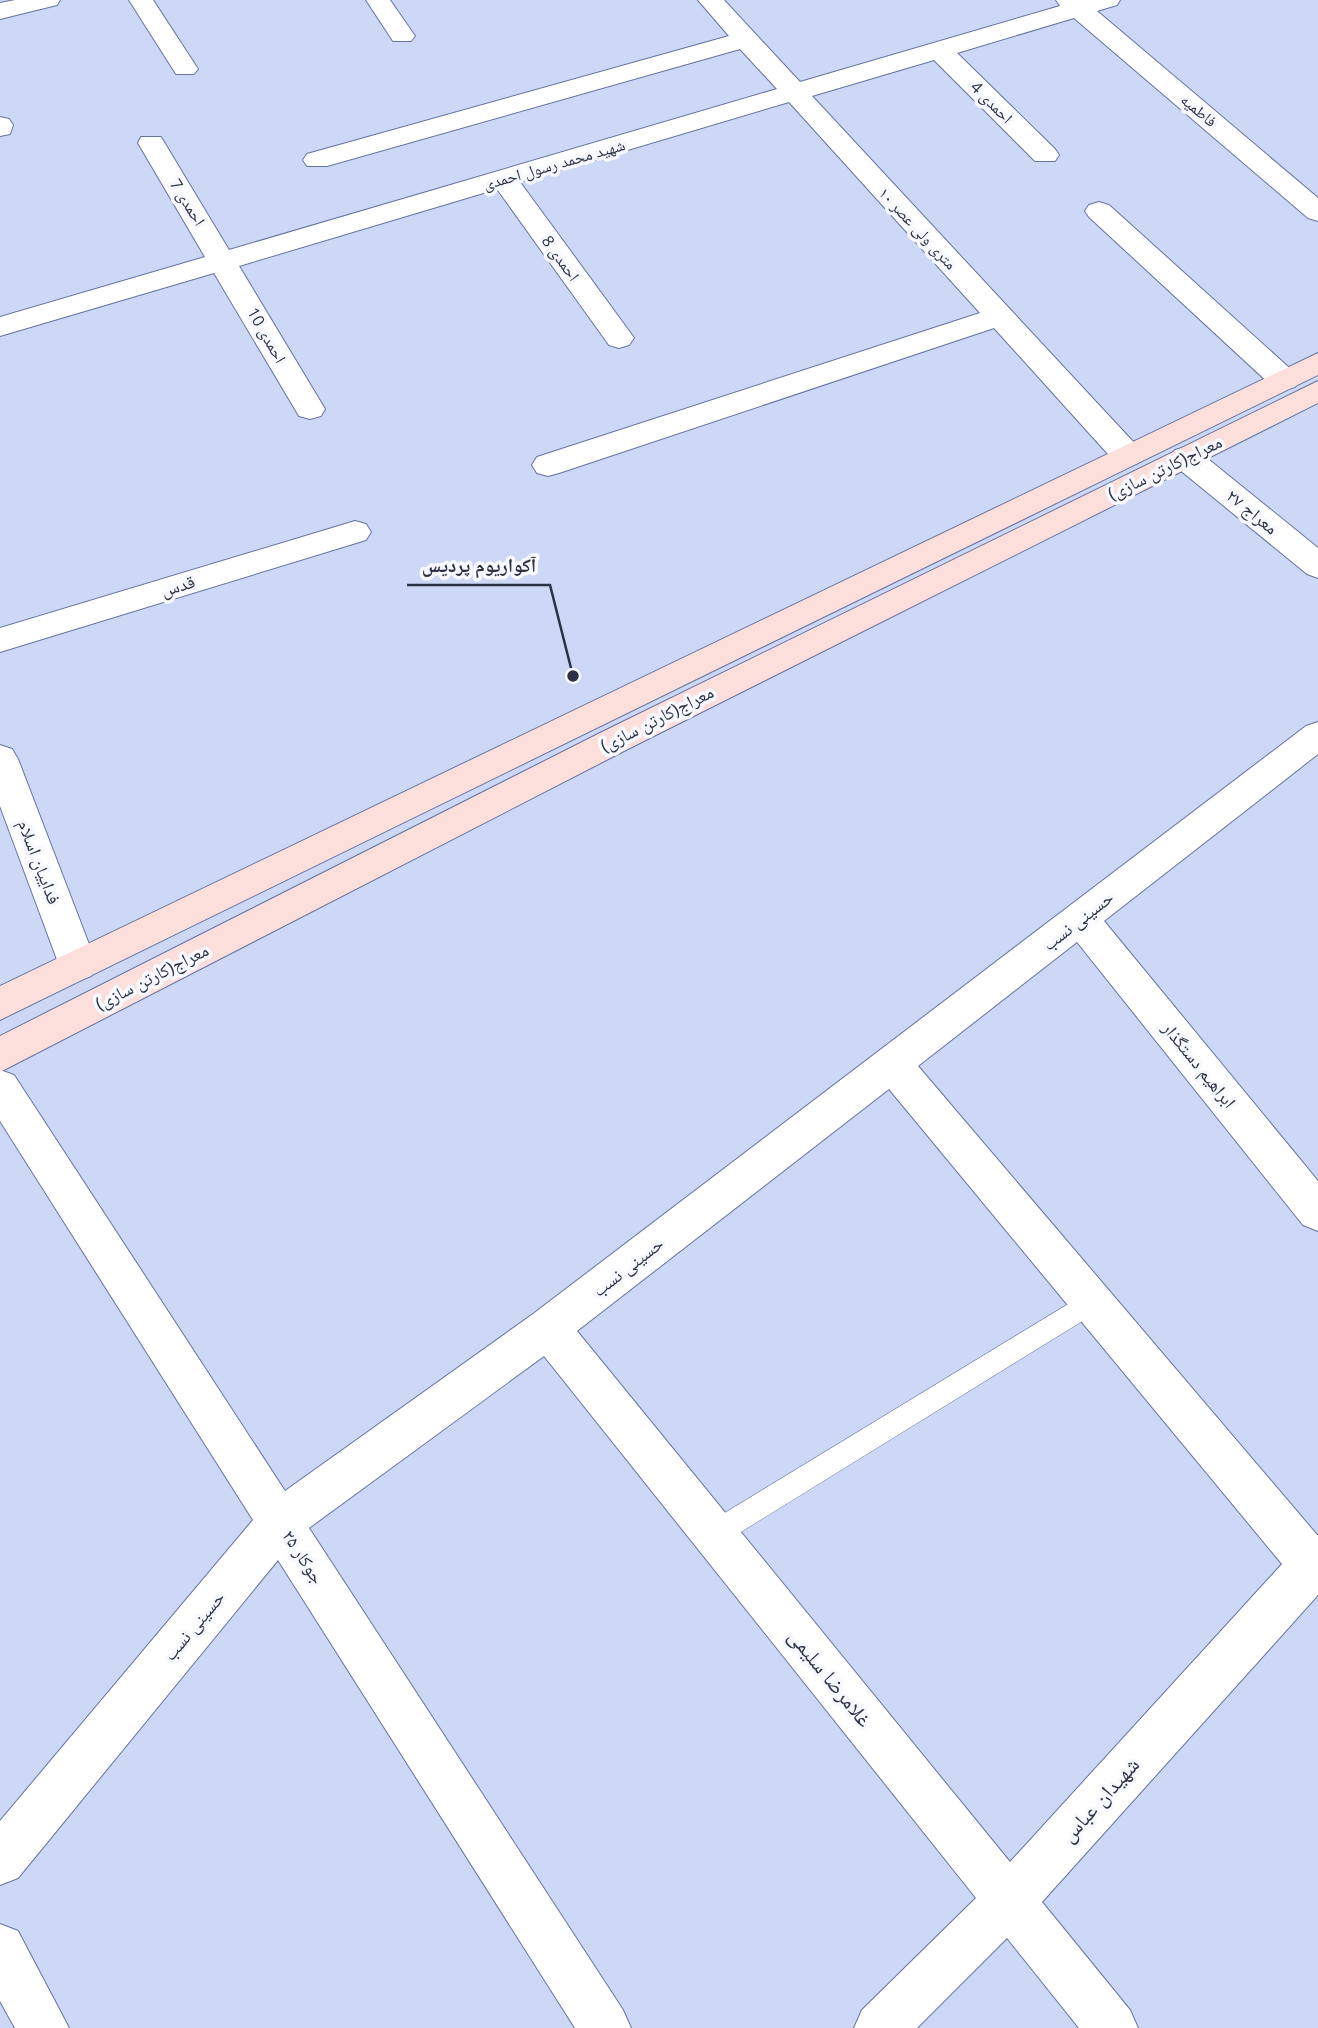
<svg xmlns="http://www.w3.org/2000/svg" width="1318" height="2028" viewBox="0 0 1318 2028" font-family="'Open Sans','Noto Naskh Arabic',sans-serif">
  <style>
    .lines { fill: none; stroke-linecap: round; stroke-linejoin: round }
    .lane-casing { stroke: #6473a0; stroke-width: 1 }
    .street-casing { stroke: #6473a0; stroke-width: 2 }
    .secondary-casing { stroke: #6473a0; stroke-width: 2 }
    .lane { fill: #fff; fill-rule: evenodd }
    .street { fill: #fff; fill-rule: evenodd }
    .secondary { fill: #fcdeda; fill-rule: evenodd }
    .labels { text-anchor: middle; stroke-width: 7; stroke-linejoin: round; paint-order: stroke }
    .far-street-label { font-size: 16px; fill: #2b3245; stroke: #f7f9ff }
    .street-label { font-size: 18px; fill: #2b3245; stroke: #f7f9ff }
    .near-street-label { font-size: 21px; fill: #2b3245; stroke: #f7f9ff }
    .leader { fill: none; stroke: #2b3245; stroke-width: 2.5 }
    .callout-dot { fill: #2b3245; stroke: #f7f9ff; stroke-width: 2.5 }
    .callout-label { font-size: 19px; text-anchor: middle; font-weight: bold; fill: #2b3245; stroke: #f7f9ff; stroke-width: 7; stroke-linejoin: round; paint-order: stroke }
  </style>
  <rect width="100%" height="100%" fill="#cdd8f6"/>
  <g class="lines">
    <g class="lane-casing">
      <polygon id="lane" points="1093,1289 1102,1293 1106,1301 1102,1309 723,1543 714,1547 705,1543 701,1534 705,1525"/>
    </g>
    <g class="street-casing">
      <g id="street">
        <polygon points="15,0 60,0 57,5 0,19 0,3"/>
        <polygon points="129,0 153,0 198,69 194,74 176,74"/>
        <polygon points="366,0 390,0 415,36 411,41 393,41"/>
        <polygon points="698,0 724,0 800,82 1060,6 1056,0 1120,0 1117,5 1097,11 1318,198 1318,221 1308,218 1074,18 957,53 1055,149 1059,155 1055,161 1035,161 934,60 812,96 1138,447 1143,455 1138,463 1127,466 1116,463 994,328 559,473 548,476 537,473 532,465 537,457 980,313 789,102 520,182 629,331 634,338 629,345 619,348 609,345 497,189 239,266 325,409 321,416 310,419 299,416 214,273 0,336 0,317 205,257 138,143 141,137 161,137 229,250 777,89 740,49 327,166 307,166 303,160 307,154 729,36"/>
        <polygon points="0,117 9,119 13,125 10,134 0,136"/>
        <polygon points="1099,202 1109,205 1295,373 1299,380 1295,387 1284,390 1273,387 1089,217 1085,211 1089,205"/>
        <polygon points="1186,447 1197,450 1318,548 1318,578 1307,574 1175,466 1170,458 1175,450"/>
        <polygon points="355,521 366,524 371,532 366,540 0,652 0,628"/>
        <path d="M1318 722V754L1104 921 1318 1181V1231L1303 1225 1077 942 918 1066 1318 1536V1595L1042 1902 1130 2010 1138 2028H1079L1007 1938 917 2028H854L862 2010 976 1898 544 1356 309 1528 623 2010 631 2028H575L278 1560 18 1878 0 1885V1821L253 1520 0 1121V1070L14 1075 285 1491 533 1314 1306 726ZM889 1089 1282 1564 1010 1862 577 1331Z"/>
        <polygon points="0,745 12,749 18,759 97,965 91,976 78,981 65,976 59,965 0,806"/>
        <polygon points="0,1924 18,1931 69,2028 15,2028 0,2001"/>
      </g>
    </g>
    <g class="secondary-casing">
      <g id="secondary">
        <polygon points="1318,353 1318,375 0,1020 0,986"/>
        <polygon points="1318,381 1318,403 624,751 0,1072 0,1036 600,733"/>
      </g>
    </g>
    <use href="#lane" class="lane"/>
    <use href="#street" class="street"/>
    <use href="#secondary" class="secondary"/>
  </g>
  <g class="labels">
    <g class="far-street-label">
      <text transform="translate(992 102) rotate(45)" y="6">احمدی 4</text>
      <text transform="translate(1199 110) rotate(40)" y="6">فاطمیه</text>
      <text transform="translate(554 164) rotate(-16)" y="6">شهید محمد رسول احمدی</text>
      <text transform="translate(188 202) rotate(58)" y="6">احمدی 7</text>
      <text transform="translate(918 228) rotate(47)" y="6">۱۰ متری ولی عصر</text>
      <text transform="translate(561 258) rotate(54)" y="6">احمدی 8</text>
      <text transform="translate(267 335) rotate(60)" y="6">احمدی 10</text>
    </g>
    <g class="street-label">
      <text transform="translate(1165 468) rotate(-26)" y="6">معراج(کارتن سازی)</text>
      <text transform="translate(1252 512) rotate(39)" y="6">معراج ۲۷</text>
      <text transform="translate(178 586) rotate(-17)" y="6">قدس</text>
      <text transform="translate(657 719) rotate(-27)" y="6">معراج(کارتن سازی)</text>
      <text transform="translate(39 862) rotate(69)" y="6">فداییان اسلام</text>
      <text transform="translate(1078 921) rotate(-38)" y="6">حسینی نسب</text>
      <text transform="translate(152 977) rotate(-27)" y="6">معراج(کارتن سازی)</text>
      <text transform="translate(1199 1065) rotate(51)" y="6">ابراهیم دستگذار</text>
      <text transform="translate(628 1267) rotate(-38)" y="6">حسینی نسب</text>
      <text transform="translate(303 1557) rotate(57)" y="6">جوکار ۲۵</text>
      <text transform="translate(194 1626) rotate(-50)" y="6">حسینی نسب</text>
    </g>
    <g class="near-street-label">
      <text transform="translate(830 1678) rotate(51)" y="7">غلامرضا سلیمی</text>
      <text transform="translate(1100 1800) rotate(-48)" y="7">شهیدان عباس</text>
    </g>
  </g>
  <path class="leader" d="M573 676L550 585H407"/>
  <circle class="callout-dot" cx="573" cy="676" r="7"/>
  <g class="callout-label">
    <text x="479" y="572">آکواریوم پردیس</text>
  </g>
</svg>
